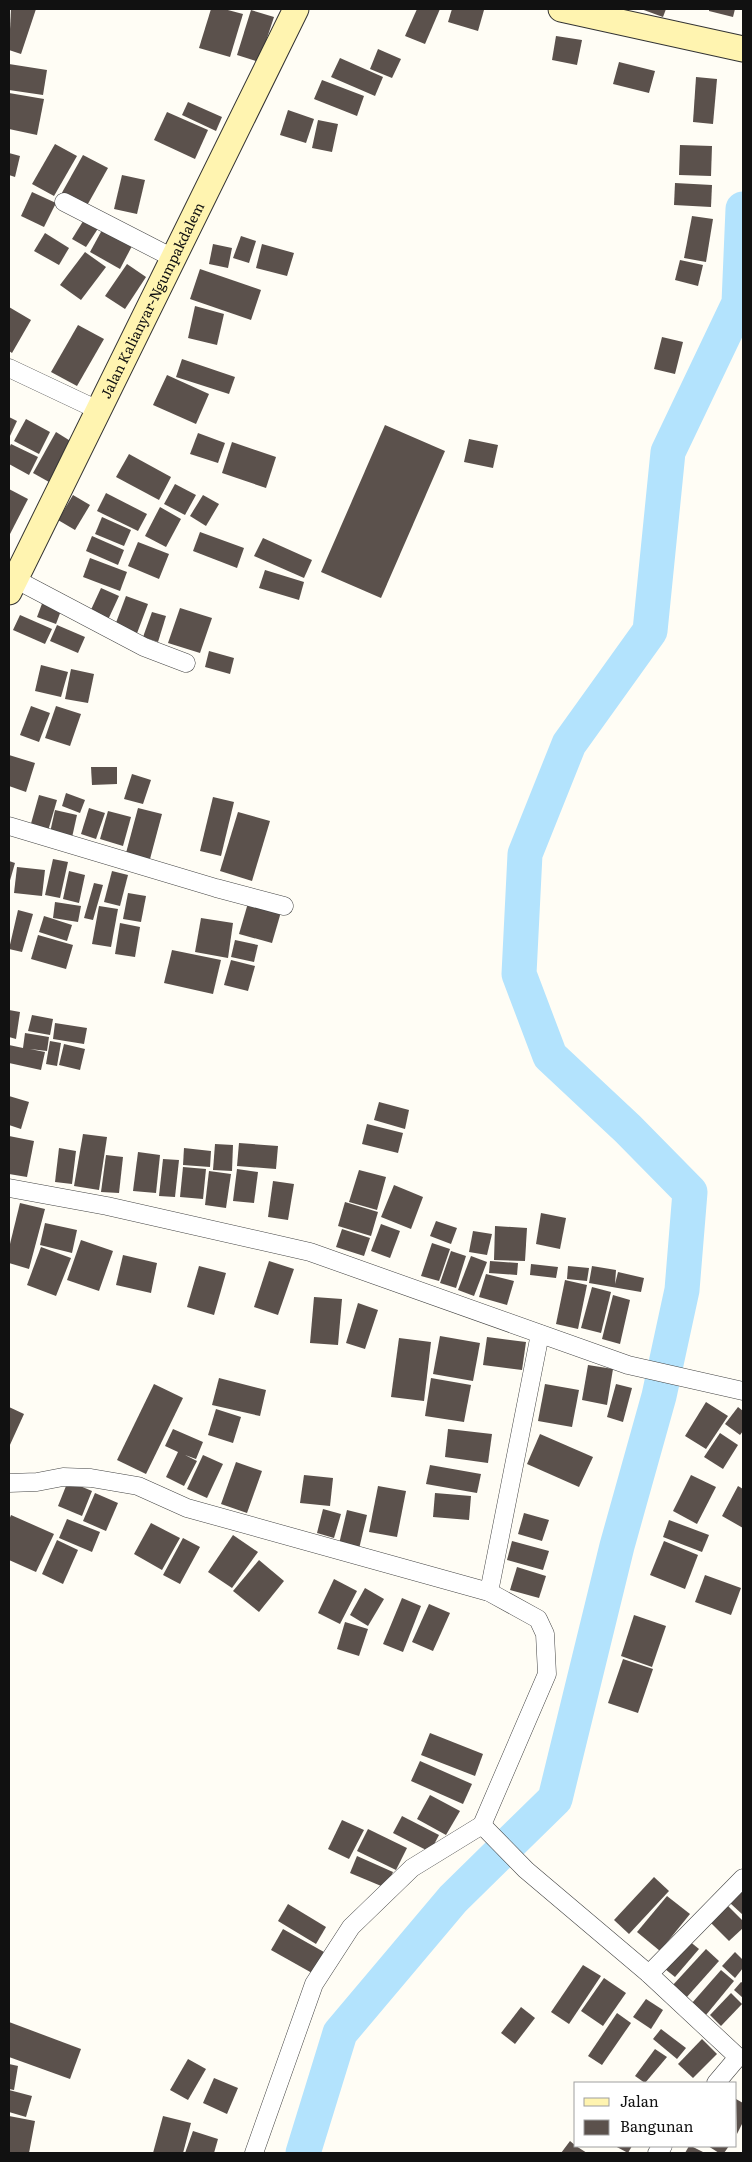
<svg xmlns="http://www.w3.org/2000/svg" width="752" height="2162" viewBox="0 0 752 2162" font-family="Literata,serif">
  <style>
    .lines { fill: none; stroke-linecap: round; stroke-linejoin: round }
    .river { stroke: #b3e3fd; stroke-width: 35 }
    .building { fill: #5b514c }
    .street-casing { stroke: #444; stroke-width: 19 }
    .secondary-casing { stroke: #333; stroke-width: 27 }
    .street { stroke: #fff; stroke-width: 18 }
    .secondary { stroke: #fff4b0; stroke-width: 25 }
    .labels { text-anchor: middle; stroke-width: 5; stroke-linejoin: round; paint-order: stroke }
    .street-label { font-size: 14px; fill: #111; stroke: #fff }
  </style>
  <rect width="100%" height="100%" fill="#fffdf5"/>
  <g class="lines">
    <polyline class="river" points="303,2153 340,2033 453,1899 555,1799 617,1546 659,1396 682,1290 690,1192 628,1129 550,1056 519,974 525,854 569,744 650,631 668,452 739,303 743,209"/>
  </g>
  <g class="building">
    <polygon points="11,9 36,9 21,54 9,50"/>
    <polygon points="211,9 224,9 243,14 230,57 199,48"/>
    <polygon points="417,9 440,9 425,44 405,36"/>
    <polygon points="452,9 484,10 478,31 448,22"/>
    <polygon points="641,9 666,9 663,17"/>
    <polygon points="709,9 735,9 733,17 709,11"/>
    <polygon points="251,10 274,17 259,62 237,55"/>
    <polygon points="556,36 582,40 577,65 552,60"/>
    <polygon points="378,49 401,59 392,78 370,69"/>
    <polygon points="340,58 383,77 375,96 331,77"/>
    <polygon points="619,62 655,71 649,93 613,84"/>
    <polygon points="9,64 47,70 43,95 9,90"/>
    <polygon points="696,77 717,79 713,124 693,122"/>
    <polygon points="322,80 364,96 357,116 314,99"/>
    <polygon points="9,93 44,99 37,135 9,129"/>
    <polygon points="188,102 222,117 216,131 182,115"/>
    <polygon points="288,110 314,119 306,143 280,135"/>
    <polygon points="167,112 208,130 195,159 154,140"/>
    <polygon points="318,120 338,124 332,152 312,148"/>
    <polygon points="55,144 77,156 54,196 32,184"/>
    <polygon points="680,145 712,146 711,176 679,175"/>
    <polygon points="9,153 20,156 15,177 9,175"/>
    <polygon points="83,155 108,168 84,211 59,198"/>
    <polygon points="122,175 145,180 137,214 114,209"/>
    <polygon points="675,183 712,185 711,207 674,205"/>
    <polygon points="32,192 56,203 44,227 21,216"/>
    <polygon points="692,216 713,219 706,262 684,258"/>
    <polygon points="85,218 99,227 86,247 72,239"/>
    <polygon points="102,230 132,246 120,269 90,252"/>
    <polygon points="45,233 69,248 59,265 34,251"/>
    <polygon points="241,236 256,241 249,263 233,258"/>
    <polygon points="213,244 232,248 228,268 209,264"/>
    <polygon points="262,244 294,253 287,276 256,268"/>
    <polygon points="85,252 106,267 81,300 60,285"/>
    <polygon points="680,260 703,265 698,286 675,280"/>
    <polygon points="127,264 146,277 125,309 105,296"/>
    <polygon points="200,269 261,290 251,320 190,299"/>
    <polygon points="195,306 224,314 217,345 188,338"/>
    <polygon points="9,307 31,320 12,353 9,351"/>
    <polygon points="78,325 104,339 77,386 51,372"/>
    <polygon points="662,337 683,342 675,374 654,369"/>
    <polygon points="182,359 235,377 229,394 176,377"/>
    <polygon points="167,375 209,394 196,424 153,405"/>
    <polygon points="9,417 17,421 9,438"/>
    <polygon points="26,419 50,432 39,454 14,441"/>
    <polygon points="385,425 445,451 381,598 321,572"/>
    <polygon points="56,432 72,442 49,482 33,473"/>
    <polygon points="198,433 225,443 218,463 190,454"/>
    <polygon points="469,439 498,445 493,468 464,462"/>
    <polygon points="232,442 276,457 266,488 222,473"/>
    <polygon points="11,444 38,457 29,475 9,464 9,448"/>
    <polygon points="129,454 171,477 159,500 116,477"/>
    <polygon points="175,484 196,495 185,515 164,504"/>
    <polygon points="9,489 28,499 9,536"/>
    <polygon points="106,493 147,514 138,531 97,511"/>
    <polygon points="73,495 90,505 75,530 58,520"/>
    <polygon points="203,495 219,504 206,526 190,516"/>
    <polygon points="160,507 181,519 166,547 145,536"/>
    <polygon points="102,517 131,530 124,546 95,534"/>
    <polygon points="200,532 244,548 237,568 193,551"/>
    <polygon points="92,536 124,550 118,565 86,551"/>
    <polygon points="263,538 312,560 304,578 254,556"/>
    <polygon points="138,542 169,554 159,579 128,566"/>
    <polygon points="90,558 127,572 120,591 83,577"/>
    <polygon points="265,570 304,582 299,600 259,588"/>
    <polygon points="101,588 119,596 107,622 89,614"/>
    <polygon points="126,596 148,604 136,636 114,628"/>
    <polygon points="43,601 62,608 56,624 37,617"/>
    <polygon points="180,608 212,618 200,653 168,643"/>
    <polygon points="152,612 166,616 158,642 143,637"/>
    <polygon points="20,615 52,629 45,644 13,630"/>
    <polygon points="57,625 85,637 78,653 50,641"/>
    <polygon points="209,651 234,658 230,674 205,667"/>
    <polygon points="41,665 68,672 61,697 35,691"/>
    <polygon points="71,669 94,674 88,703 65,699"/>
    <polygon points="31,706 50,713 39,742 20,735"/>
    <polygon points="56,706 81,714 70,746 45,738"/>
    <polygon points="9,755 35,763 26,792 9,786"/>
    <polygon points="91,767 117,767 117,784 92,785"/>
    <polygon points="132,774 151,780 143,804 124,799"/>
    <polygon points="66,793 85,800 80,813 62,806"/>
    <polygon points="39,795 57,800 48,831 30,827"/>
    <polygon points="213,797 234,802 221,856 200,851"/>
    <polygon points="89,808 105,813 96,839 81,834"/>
    <polygon points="138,808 162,814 150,859 126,853"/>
    <polygon points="55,810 77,815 71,842 49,837"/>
    <polygon points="108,811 131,817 123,846 100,839"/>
    <polygon points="238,812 270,821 252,881 220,871"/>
    <polygon points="53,859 68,862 60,898 45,895"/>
    <polygon points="9,861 15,863 9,884"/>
    <polygon points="17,867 45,870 42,896 14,893"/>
    <polygon points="69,871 85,875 79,903 63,899"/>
    <polygon points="112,871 128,875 120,906 104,902"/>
    <polygon points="94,883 103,885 93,920 84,918"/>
    <polygon points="128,893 146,896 141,922 123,919"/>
    <polygon points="55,902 81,906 78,922 53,918"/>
    <polygon points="248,903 281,912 272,943 239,934"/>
    <polygon points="99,906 118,909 111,947 92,944"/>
    <polygon points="18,910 33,914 22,952 9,949"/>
    <polygon points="44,916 72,925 67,941 39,932"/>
    <polygon points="201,918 233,923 228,958 195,952"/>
    <polygon points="120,923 140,927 135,957 115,954"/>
    <polygon points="38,935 73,945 66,969 31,959"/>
    <polygon points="235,940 258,945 254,962 231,957"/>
    <polygon points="172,950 221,960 213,994 164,983"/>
    <polygon points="231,960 255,966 248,991 224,985"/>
    <polygon points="9,1010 20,1012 16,1039 9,1037"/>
    <polygon points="32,1015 53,1019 50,1035 28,1031"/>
    <polygon points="55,1023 87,1028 84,1044 53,1039"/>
    <polygon points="25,1033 49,1037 47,1051 30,1049 45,1052 41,1070 9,1063 9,1045 23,1048"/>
    <polygon points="50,1041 61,1043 57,1066 46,1064"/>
    <polygon points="64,1044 85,1049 80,1070 59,1065"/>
    <polygon points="9,1096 29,1102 21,1129 9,1125"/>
    <polygon points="379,1102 409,1110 405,1129 374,1120"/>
    <polygon points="367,1124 403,1133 398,1153 362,1144"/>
    <polygon points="83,1134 107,1137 99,1190 74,1186"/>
    <polygon points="9,1136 34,1141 27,1177 9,1174"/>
    <polygon points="239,1143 278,1146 276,1169 237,1166"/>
    <polygon points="215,1144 233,1145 232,1171 213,1170"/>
    <polygon points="59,1148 76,1151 72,1184 55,1182"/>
    <polygon points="184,1148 211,1151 210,1167 183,1165"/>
    <polygon points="138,1152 160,1155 156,1193 133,1191"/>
    <polygon points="106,1155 123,1157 119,1193 101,1192"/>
    <polygon points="163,1159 179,1160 175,1197 159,1196"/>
    <polygon points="183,1167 206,1169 203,1199 180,1197"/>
    <polygon points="237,1169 258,1172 254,1203 233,1201"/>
    <polygon points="359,1170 386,1177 377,1210 349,1202"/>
    <polygon points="209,1171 231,1174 226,1208 205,1205"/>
    <polygon points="273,1181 294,1184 288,1220 268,1217"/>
    <polygon points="394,1185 423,1197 411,1229 381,1217"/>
    <polygon points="345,1202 378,1212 371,1236 338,1226"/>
    <polygon points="20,1203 45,1209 29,1269 9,1263 9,1248"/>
    <polygon points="541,1213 566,1218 560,1249 536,1244"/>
    <polygon points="436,1221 457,1228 451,1244 430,1236"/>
    <polygon points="45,1223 77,1230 72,1253 40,1245"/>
    <polygon points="381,1224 400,1231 390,1258 371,1251"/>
    <polygon points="495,1226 527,1228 525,1261 494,1260"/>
    <polygon points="342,1229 370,1238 364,1256 336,1247"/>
    <polygon points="473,1231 492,1234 487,1255 469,1252"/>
    <polygon points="81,1240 113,1251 99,1291 67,1280"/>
    <polygon points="432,1243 450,1249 439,1281 421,1276"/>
    <polygon points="41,1247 71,1258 56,1296 27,1285"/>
    <polygon points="451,1251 466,1256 456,1288 440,1283"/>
    <polygon points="123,1255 157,1263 151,1293 116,1285"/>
    <polygon points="471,1256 487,1262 474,1296 458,1290"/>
    <polygon points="269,1261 294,1269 278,1315 254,1307"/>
    <polygon points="490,1261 518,1263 517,1275 489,1273"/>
    <polygon points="531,1264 558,1267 556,1278 530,1275"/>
    <polygon points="199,1266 226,1273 214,1315 187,1307"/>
    <polygon points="568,1266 589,1268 587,1281 567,1279"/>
    <polygon points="592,1266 616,1270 615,1284 618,1272 644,1278 641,1292 589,1283"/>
    <polygon points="486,1274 514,1281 507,1305 479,1297"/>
    <polygon points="565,1280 587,1285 578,1329 556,1324"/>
    <polygon points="592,1287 611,1292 601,1333 581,1328"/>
    <polygon points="613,1295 630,1300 620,1344 602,1339"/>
    <polygon points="314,1297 342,1299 338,1345 310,1343"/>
    <polygon points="358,1303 378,1310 365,1349 346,1343"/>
    <polygon points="440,1336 480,1343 473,1381 433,1374"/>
    <polygon points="487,1337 526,1342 522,1370 483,1365"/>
    <polygon points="399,1338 431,1342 424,1401 391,1397"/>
    <polygon points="588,1365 613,1369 607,1405 582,1400"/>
    <polygon points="219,1378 266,1390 260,1416 212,1405"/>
    <polygon points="431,1378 471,1385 464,1422 425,1416"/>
    <polygon points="154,1384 183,1398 146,1474 117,1460"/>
    <polygon points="545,1384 579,1390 572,1427 538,1421"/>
    <polygon points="616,1384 632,1388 623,1422 607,1417"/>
    <polygon points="706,1402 728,1416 706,1449 685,1436"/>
    <polygon points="9,1407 24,1414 9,1447"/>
    <polygon points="738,1407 743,1411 743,1431 740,1435 725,1424"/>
    <polygon points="216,1409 241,1417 233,1443 208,1435"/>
    <polygon points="173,1429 203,1442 196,1459 185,1455 197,1461 184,1486 166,1477 178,1452 165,1446"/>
    <polygon points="448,1429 492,1434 488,1463 445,1457"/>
    <polygon points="720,1433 738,1445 723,1469 704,1457"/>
    <polygon points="540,1434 593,1457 579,1487 527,1464"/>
    <polygon points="203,1455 223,1464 207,1498 187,1489"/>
    <polygon points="236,1462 262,1471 247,1513 221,1504"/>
    <polygon points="430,1465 481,1474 477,1493 426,1484"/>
    <polygon points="304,1475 333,1478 330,1506 300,1503"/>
    <polygon points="691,1475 716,1487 697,1524 673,1511"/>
    <polygon points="68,1481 92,1491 82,1516 58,1506"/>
    <polygon points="378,1486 406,1491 397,1537 369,1532"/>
    <polygon points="738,1486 743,1489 743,1528 722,1516"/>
    <polygon points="95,1493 118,1503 106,1531 83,1521"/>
    <polygon points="435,1493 471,1496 469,1520 433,1517"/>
    <polygon points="323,1509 341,1514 334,1538 317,1533"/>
    <polygon points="347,1510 367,1515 359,1549 339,1544"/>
    <polygon points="524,1513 549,1520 542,1541 518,1534"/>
    <polygon points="11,1515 54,1534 36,1572 9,1560 9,1520"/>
    <polygon points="67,1519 100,1532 92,1552 59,1538"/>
    <polygon points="669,1520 709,1535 702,1552 663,1537"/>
    <polygon points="151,1523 180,1538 162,1570 134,1554"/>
    <polygon points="233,1535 258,1552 232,1588 208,1572"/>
    <polygon points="183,1538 200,1547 180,1584 163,1575"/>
    <polygon points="57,1540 78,1550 63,1584 42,1574"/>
    <polygon points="512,1541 549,1551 543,1570 507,1560"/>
    <polygon points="664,1541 698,1555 685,1589 650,1575"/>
    <polygon points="259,1560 284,1581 259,1612 233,1591"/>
    <polygon points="517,1567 546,1576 539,1598 510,1590"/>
    <polygon points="705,1575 741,1588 731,1615 695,1602"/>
    <polygon points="334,1579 357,1591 340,1624 318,1613"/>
    <polygon points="365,1588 384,1599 368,1626 350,1615"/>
    <polygon points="402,1598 421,1606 403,1652 383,1644"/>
    <polygon points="429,1604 450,1613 433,1651 412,1642"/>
    <polygon points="634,1615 666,1626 652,1667 621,1656"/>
    <polygon points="345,1622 368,1629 359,1656 337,1649"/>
    <polygon points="623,1659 653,1669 638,1713 608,1703"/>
    <polygon points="430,1733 483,1754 475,1776 421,1755"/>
    <polygon points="420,1761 472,1784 463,1804 411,1781"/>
    <polygon points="430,1795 460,1811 446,1835 417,1819"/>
    <polygon points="402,1816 439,1835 430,1852 393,1833"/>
    <polygon points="342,1820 364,1830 349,1859 328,1849"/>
    <polygon points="368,1829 407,1848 396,1870 357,1851"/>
    <polygon points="357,1856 393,1872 386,1888 350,1873"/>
    <polygon points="654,1877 669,1891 629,1934 614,1920"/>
    <polygon points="742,1889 743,1890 743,1915 730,1903"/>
    <polygon points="667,1896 690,1914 660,1951 637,1932"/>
    <polygon points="288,1904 326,1927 316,1944 278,1921"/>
    <polygon points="728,1906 743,1921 743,1928 729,1941 711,1923"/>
    <polygon points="283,1929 324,1952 312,1973 271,1950"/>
    <polygon points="688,1940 699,1949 675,1977 665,1969"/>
    <polygon points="706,1949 719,1961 686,1998 672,1986"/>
    <polygon points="735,1952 743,1960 743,1968 735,1978 722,1966"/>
    <polygon points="583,1965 601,1976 569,2024 551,2012"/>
    <polygon points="721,1970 734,1981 706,2015 692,2003"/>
    <polygon points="604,1978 626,1993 603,2026 581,2011"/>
    <polygon points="741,1982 743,1983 743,1998 734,1990"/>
    <polygon points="731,1993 742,2004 721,2026 710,2015"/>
    <polygon points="646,1999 663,2010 651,2029 633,2017"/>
    <polygon points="521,2007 535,2018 515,2044 501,2033"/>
    <polygon points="617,2013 631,2023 602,2065 588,2056"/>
    <polygon points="9,2022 81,2049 70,2079 9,2057"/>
    <polygon points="661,2029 686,2048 677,2059 653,2039"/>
    <polygon points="702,2039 717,2054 693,2078 678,2064"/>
    <polygon points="655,2049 667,2057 645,2083 635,2076"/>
    <polygon points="188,2059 206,2069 188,2100 170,2090"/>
    <polygon points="9,2064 18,2066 14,2090 9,2089"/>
    <polygon points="214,2078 238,2088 227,2114 203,2103"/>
    <polygon points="9,2090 32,2096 26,2117 9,2112"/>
    <polygon points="736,2099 743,2103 743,2122 737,2134"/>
    <polygon points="9,2116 35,2121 29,2153 9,2153"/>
    <polygon points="163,2116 191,2123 183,2153 153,2153"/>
    <polygon points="193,2131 218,2139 214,2153 185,2153"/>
    <polygon points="570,2141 576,2146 587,2153 561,2153"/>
    <polygon points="615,2146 632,2146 628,2153"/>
    <polygon points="689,2146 691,2146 705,2153 685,2153"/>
    <polygon points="708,2146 729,2146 724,2153 719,2153"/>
  </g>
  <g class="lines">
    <g class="street-casing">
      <g id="street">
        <polyline points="64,202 173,258"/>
        <polyline points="9,368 98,410"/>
        <polyline points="15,579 144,647 186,663"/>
        <polyline points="9,826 216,888 284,906"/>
        <polyline points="9,1188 107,1206 310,1252 628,1365 743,1391"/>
        <polyline points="9,1483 37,1482 63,1477 91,1478 138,1486 187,1508 489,1592 538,1619 545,1634 547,1674 482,1825 412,1868 351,1927 314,1984 254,2153"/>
        <polyline points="489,1592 540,1334"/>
        <polyline points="482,1825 526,1870 649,1974 738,2057 716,2083"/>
        <polyline points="649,1974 743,1878"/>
        <polyline points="657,2153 663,2146"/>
      </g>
    </g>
    <g class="secondary-casing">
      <g id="secondary">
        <polyline points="561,9 743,49"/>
        <path id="s1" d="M9 592 296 9"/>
      </g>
    </g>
    <use href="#street" class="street"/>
    <use href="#secondary" class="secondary"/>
  </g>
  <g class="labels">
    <g class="street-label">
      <text dy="5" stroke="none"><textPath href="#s1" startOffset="325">Jalan Kalianyar-Ngumpakdalem</textPath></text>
    </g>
  </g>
  <rect width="752" height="2162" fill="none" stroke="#111111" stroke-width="20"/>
  <rect x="574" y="2082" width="162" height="65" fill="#ffffff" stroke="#a0a0a0"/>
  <rect x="584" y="2098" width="25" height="8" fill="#fff4b0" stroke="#a0a0a0"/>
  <text x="620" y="2107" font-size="15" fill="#111111">Jalan</text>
  <rect x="584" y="2120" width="25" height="15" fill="#5b514c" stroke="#a0a0a0"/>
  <text x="620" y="2132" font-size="15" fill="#111111">Bangunan</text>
</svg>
